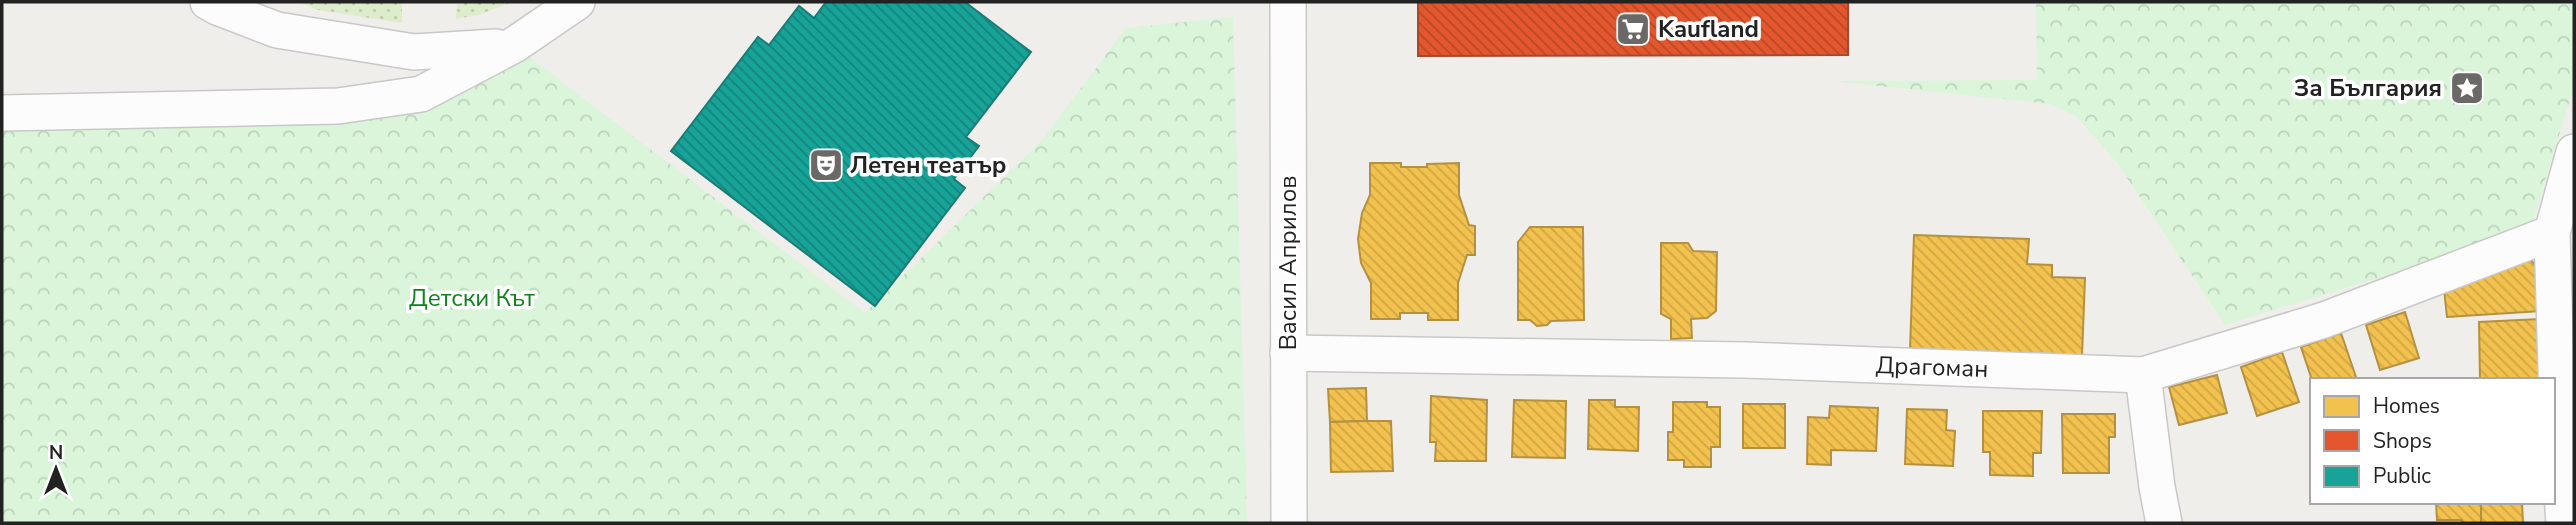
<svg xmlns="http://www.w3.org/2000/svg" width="2576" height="525" viewBox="0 0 2576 525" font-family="'Nunito Sans',sans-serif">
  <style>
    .grass { fill: url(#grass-dots) }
    .park { fill: url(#park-crowns) }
    .homes { fill: url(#homes-back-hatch); stroke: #b49141; stroke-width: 2 }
    .shops { fill: url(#shops-back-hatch); stroke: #aa472a; stroke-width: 2 }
    .public { fill: url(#public-back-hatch); stroke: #1a7c75; stroke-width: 2 }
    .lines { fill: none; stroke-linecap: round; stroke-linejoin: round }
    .minor-casing { stroke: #c9c8c7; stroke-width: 38 }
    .minor { stroke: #fdfcfc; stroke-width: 35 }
    .labels { text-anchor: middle; stroke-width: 7; stroke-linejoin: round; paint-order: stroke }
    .poi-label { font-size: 24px; font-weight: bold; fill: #222; stroke: #fff; text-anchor: start }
    .street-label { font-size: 24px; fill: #222; stroke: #fff }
    .park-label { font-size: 24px; fill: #0c8416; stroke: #fff }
  </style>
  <defs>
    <pattern id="grass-dots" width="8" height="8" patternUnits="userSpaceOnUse" patternTransform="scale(1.75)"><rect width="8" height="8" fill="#ddeccb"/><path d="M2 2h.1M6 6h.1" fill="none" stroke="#bdcaae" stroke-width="1.8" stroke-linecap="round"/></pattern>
    <pattern id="park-crowns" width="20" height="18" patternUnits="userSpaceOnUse" patternTransform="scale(1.75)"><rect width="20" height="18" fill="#daf5da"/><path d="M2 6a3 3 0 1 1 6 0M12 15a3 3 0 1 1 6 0" fill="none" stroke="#bbd2bb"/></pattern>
    <pattern id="homes-back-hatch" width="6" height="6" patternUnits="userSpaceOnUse" patternTransform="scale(1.75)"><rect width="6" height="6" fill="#f2c14e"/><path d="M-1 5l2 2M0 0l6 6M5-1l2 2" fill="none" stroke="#cfa644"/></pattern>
    <pattern id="shops-back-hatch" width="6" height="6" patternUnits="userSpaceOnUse" patternTransform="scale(1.75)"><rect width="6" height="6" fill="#e4572e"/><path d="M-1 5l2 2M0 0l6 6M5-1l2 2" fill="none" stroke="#b84827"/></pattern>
    <pattern id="public-back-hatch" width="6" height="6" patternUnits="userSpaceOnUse" patternTransform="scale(1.75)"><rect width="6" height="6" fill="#17a398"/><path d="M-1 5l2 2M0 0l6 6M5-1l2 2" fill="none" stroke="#14847c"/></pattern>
  </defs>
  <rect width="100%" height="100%" fill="#f0eeeb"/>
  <g class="grass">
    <polygon points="298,2 402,2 402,23 318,10"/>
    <polygon points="457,2 513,2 478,15 456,19"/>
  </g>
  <g class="park">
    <polygon points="2036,2 2568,2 2574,4 2574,86 2530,231 2225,325 2117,163 2077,117 2050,104 1831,81 2037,80"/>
    <polygon points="1233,17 1247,523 2,523 2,113 338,106 514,45 865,313 1043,139 1126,28"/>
  </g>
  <g class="homes">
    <polygon points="1370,163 1401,163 1401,167 1427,167 1427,164 1459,163 1459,195 1469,225 1475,226 1475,255 1467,255 1458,283 1458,320 1428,320 1428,313 1400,313 1400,319 1371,319 1371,283 1361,263 1358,239 1362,213 1370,195"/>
    <polygon points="1530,227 1583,227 1584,320 1551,321 1547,325 1537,326 1530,320 1518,320 1518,242"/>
    <polygon points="1914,235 2029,239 2027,264 2052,265 2052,277 2085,278 2082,356 1910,350"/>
    <polygon points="1661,243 1688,243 1693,251 1717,252 1716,311 1707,318 1691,319 1692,338 1671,339 1671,319 1661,314"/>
    <polygon points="2529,259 2540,268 2542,311 2447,317 2444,289"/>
    <polygon points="2405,312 2419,358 2380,370 2366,325"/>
    <polygon points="2540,319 2542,380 2480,380 2479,322"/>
    <polygon points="2341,333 2357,380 2312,380 2301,347"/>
    <polygon points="2282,352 2299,402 2257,416 2241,367"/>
    <polygon points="2217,375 2227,413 2179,425 2169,387"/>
    <polygon points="1366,388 1367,421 1330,422 1328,389"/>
    <polygon points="1431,396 1487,400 1486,461 1435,461 1436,442 1430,442"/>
    <polygon points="1514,400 1566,401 1565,458 1512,457"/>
    <polygon points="1589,400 1615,400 1615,407 1639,407 1638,451 1588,449"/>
    <polygon points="1673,402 1707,402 1707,407 1720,407 1720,447 1711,447 1711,467 1684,467 1684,460 1668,460 1668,432 1673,432"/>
    <rect x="1743" y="404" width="42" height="44"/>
    <polygon points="1830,406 1878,408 1876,451 1831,450 1831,465 1807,464 1808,417 1829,418"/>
    <polygon points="1907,409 1947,410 1946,430 1955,431 1953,466 1905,464"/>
    <polygon points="1983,411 2042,411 2041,453 2033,453 2033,476 1990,475 1990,452 1983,452"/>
    <polygon points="2062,414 2115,414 2115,437 2109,437 2109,473 2063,473"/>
    <polygon points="1367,421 1391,421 1393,471 1331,472 1330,422"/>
    <polygon points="2436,502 2481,502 2481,523 2462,523 2462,520 2437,520"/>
    <polygon points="2481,502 2522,502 2523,523 2481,523"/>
  </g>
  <polygon class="shops" points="1418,2 1848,2 1848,55 1418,56"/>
  <polygon class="public" points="826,2 965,2 1031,52 966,137 979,146 954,179 965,188 875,306 671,151 758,37 769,45 799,6 814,18"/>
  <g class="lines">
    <g class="minor-casing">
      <g id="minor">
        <polyline points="208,2 217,7 277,30 414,52 496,47"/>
        <polyline points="1288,2 1289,523"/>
        <polyline points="2,113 338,106 421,94 514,45 577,2"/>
        <polyline points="1288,353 1744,360 2143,375 2324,320 2552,233"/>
        <polyline points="2143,375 2157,487 2164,523"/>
        <polyline points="2564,523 2558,436 2552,233 2574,152"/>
      </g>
    </g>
    <use href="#minor" class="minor"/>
  </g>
  <defs>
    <g id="supermarket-square" transform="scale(1.75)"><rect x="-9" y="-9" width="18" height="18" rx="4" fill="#6a6968" stroke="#fff"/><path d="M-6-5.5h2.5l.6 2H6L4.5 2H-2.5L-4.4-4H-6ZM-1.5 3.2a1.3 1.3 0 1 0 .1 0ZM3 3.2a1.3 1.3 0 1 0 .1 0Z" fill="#fff"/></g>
    <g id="sight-square" transform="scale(1.75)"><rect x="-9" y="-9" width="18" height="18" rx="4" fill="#6a6968" stroke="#fff"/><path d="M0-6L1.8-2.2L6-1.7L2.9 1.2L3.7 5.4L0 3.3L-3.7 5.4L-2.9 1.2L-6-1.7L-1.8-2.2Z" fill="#fff"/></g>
    <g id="theatre-square" transform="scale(1.75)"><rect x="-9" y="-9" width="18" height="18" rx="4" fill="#6a6968" stroke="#fff"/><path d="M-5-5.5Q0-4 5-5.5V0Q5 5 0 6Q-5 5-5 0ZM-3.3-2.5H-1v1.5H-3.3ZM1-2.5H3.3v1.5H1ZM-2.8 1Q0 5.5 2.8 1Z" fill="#fff"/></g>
  </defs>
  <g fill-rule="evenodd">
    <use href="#supermarket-square" x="1633" y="29"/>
    <use href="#sight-square" x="2467" y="88"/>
    <use href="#theatre-square" x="826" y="165"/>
  </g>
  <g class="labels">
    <g class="poi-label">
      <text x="1658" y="37">Kaufland</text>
      <text x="2442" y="96" text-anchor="end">За България</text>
      <text x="850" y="173">Летен театър</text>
    </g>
    <g class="street-label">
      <text transform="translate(1288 263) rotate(-90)" y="8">Васил Априлов</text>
      <text transform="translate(1932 367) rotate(2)" y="8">Драгоман</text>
    </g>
    <g class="park-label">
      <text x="472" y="306">Детски Кът</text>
    </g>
  </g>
  <rect width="2576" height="525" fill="none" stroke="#222222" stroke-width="7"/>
  <rect x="2310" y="378" width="245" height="126" fill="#ffffff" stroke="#a7a7a7" stroke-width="2"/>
  <rect x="2324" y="396" width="35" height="21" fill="#f2c14e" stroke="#a7a7a7" stroke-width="2"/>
  <text x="2373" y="413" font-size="21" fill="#222222">Homes</text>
  <rect x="2324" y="430" width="35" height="21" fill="#e4572e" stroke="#a7a7a7" stroke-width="2"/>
  <text x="2373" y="448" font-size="21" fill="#222222">Shops</text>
  <rect x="2324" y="466" width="35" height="21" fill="#17a398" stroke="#a7a7a7" stroke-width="2"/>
  <text x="2373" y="483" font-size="21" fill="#222222">Public</text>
  <g transform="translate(56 469)" stroke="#ffffff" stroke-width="5" paint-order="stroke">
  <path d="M0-5L12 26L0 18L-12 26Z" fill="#222222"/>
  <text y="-10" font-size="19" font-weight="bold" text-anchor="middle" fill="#222222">N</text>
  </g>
</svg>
